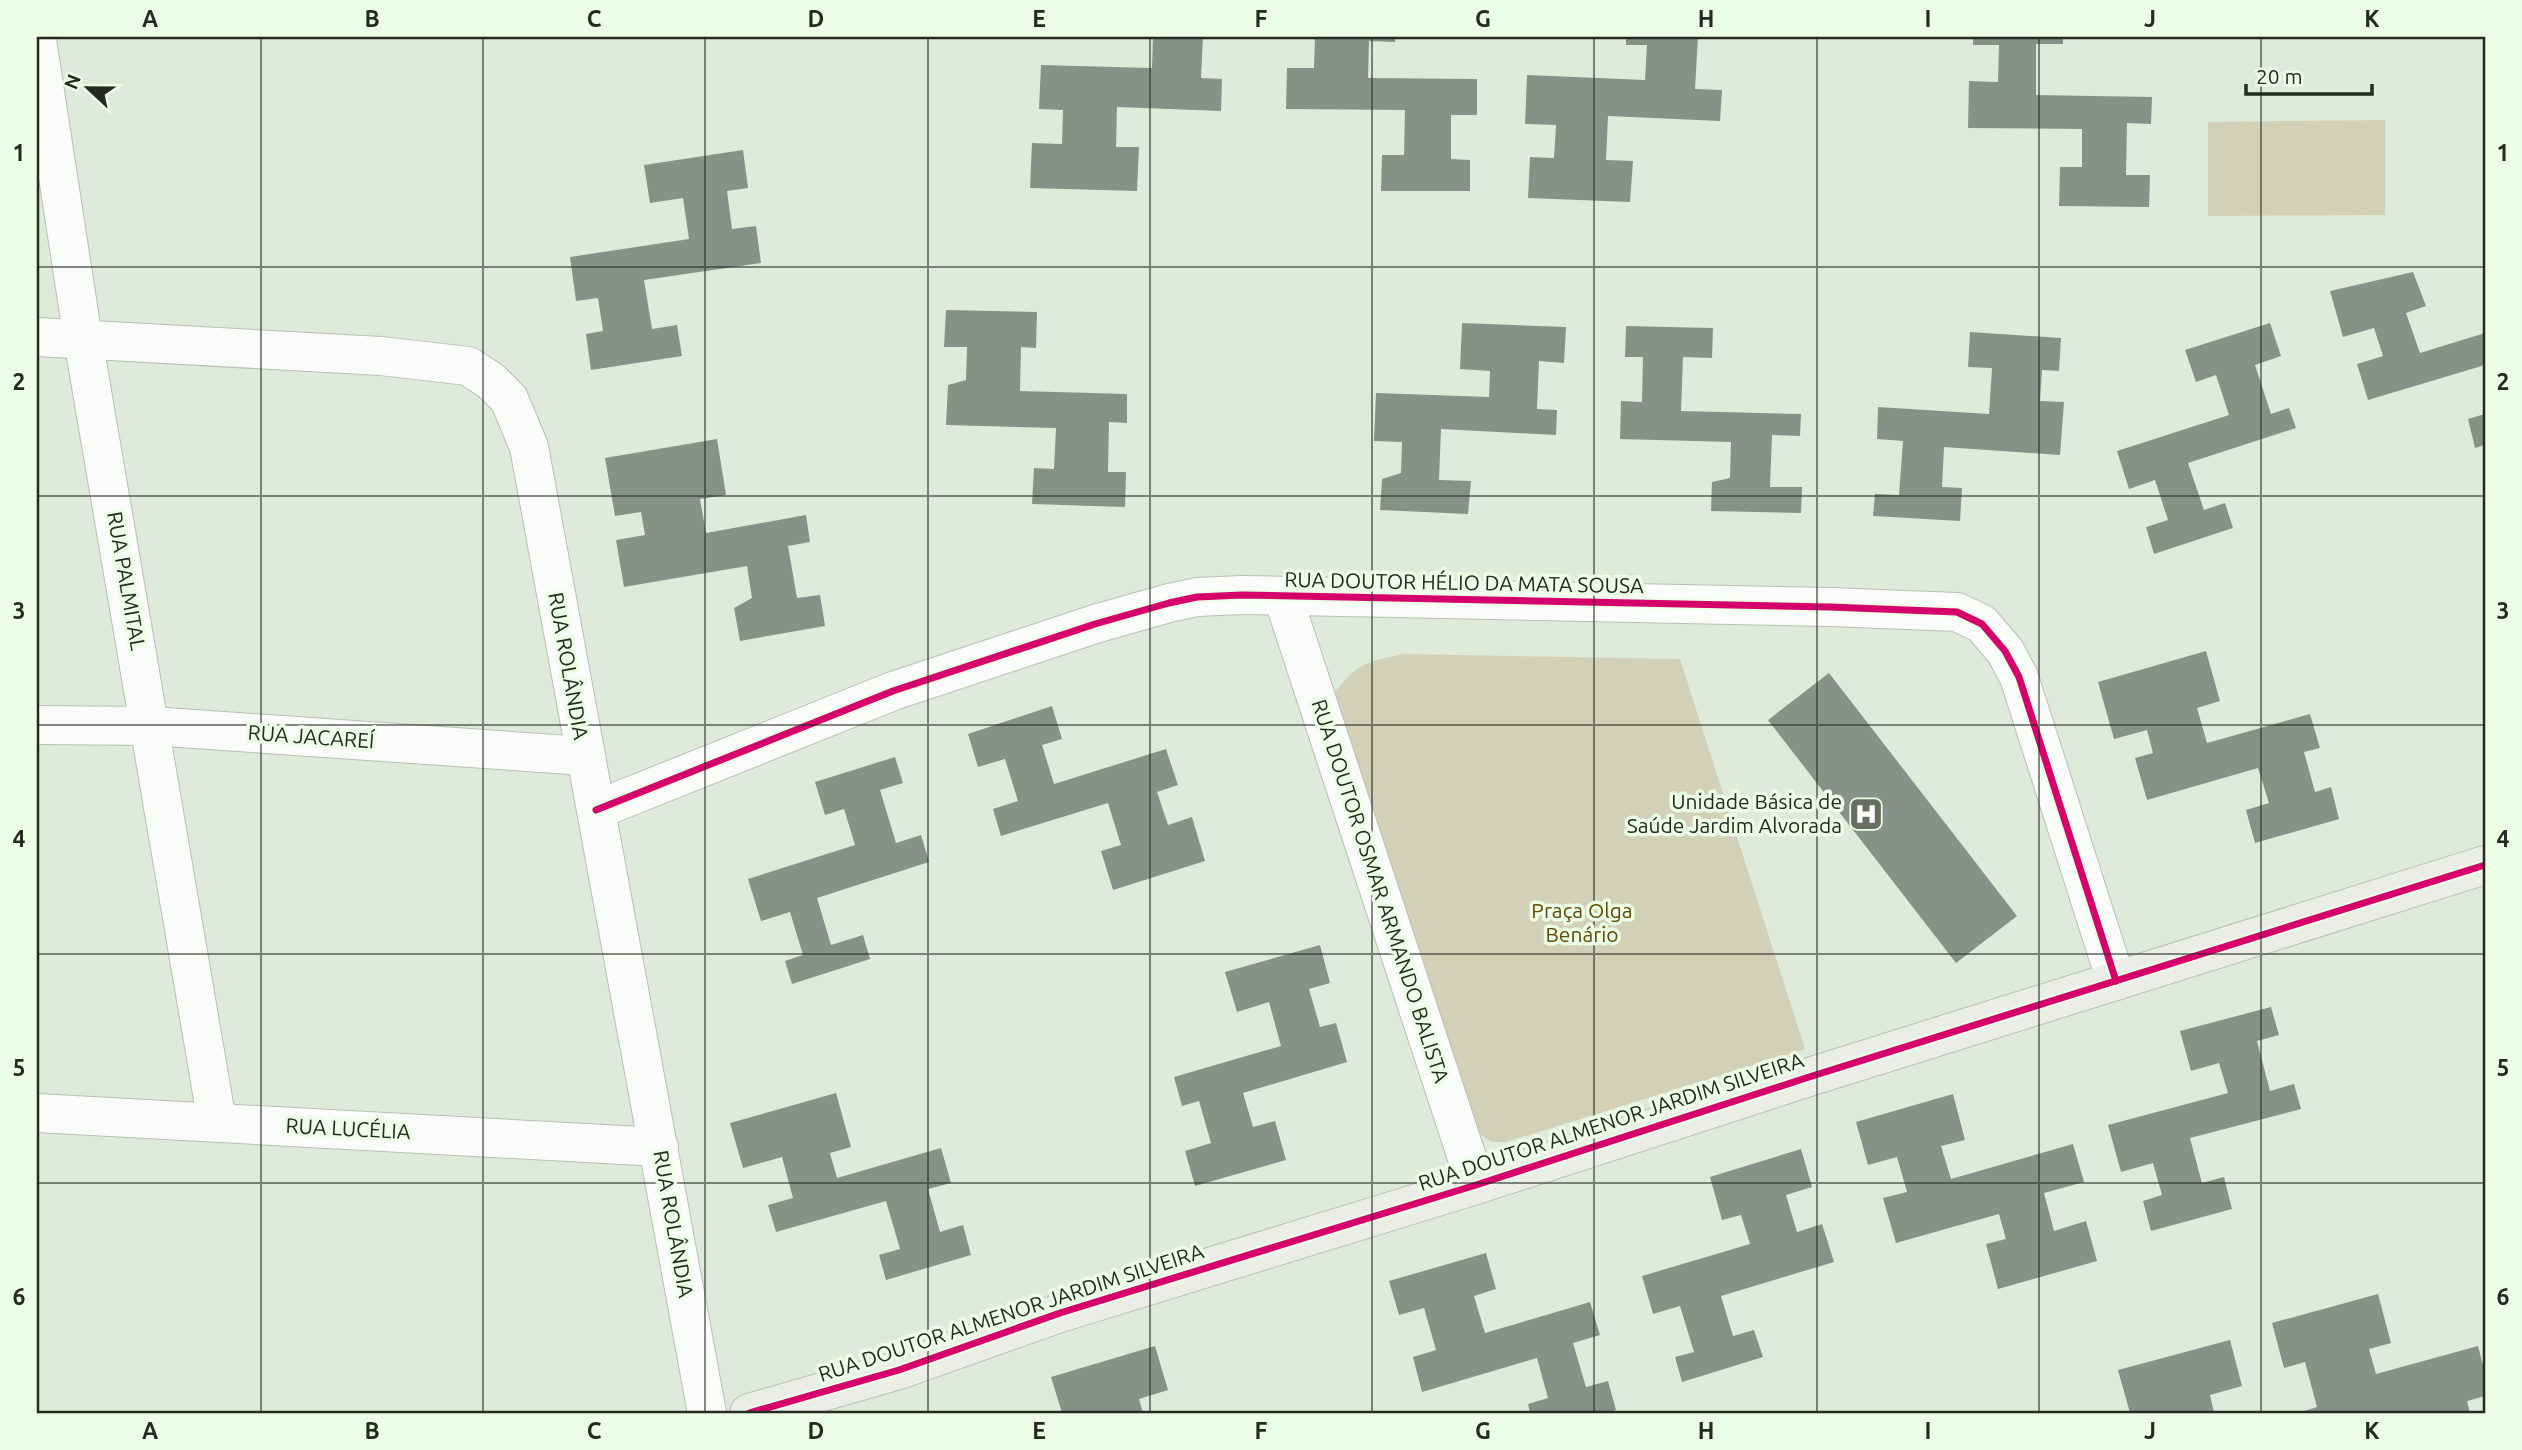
<svg xmlns="http://www.w3.org/2000/svg" width="2522" height="1450" viewBox="0 0 2522 1450" font-family="Ubuntu,sans-serif">
  <style>
    .green { fill: #d2d0b7 }
    .building { fill: #869288 }
    .lines { fill: none; stroke-linecap: round; stroke-linejoin: round }
    .street-casing { stroke: #b6c0b2; stroke-width: 40 }
    .secondary-casing { stroke: #b6c0b2; stroke-width: 40 }
    .street { stroke: #fafcf9; stroke-width: 38 }
    .secondary { stroke: #ebede7; stroke-width: 38 }
    .cycleway-casing { stroke: #ecfee5; stroke-width: 11 }
    .cycleway { stroke: #d6006c; stroke-width: 7 }
    .grid { fill: none; stroke: #232b20; stroke-width: 2; stroke-opacity: 0.55 }
    .labels { text-anchor: middle; stroke-width: 7; stroke-linejoin: round; paint-order: stroke }
    .street-label { font-size: 21px; fill: #232b20; stroke: #ecfee5 }
    .poi-label { font-size: 21px; fill: #232b20; stroke: #ecfee5; text-anchor: end }
    .park-label { font-size: 21px; fill: #5f4803; stroke: #ecfee5 }
    .neatline { fill: none; stroke: #232b20; stroke-width: 2.5 }
    .grid-label { font-size: 23px; text-anchor: middle; font-weight: bold; fill: #232b20 }
  </style>
  <rect width="100%" height="100%" fill="#dfebda"/>
  <g class="green">
    <polygon points="2385,120 2385,215 2208,216 2208,122"/>
    <path d="M1403 654 1680 659 1805 1049 1506 1142H1492L1472 1130 1334 695C1354 663 1369 662 1403 654Z"/>
  </g>
  <g class="building">
    <polygon points="1153,37 1203,37 1201,78 1222,79 1221,111 1117,107 1116,147 1139,147 1137,191 1030,188 1032,143 1062,144 1063,110 1039,109 1041,65 1152,68"/>
    <polygon points="1315,37 1395,37 1395,42 1369,41 1368,78 1477,79 1477,115 1451,115 1451,159 1470,160 1470,191 1381,191 1382,155 1404,155 1405,110 1286,109 1287,68 1314,68"/>
    <polygon points="1626,37 1698,37 1695,89 1722,90 1720,121 1608,116 1606,160 1633,161 1630,202 1528,198 1530,157 1554,158 1556,125 1525,124 1527,75 1645,80 1647,45 1626,45"/>
    <polygon points="1973,37 2063,37 2063,44 2036,44 2036,95 2152,97 2151,124 2127,123 2126,175 2150,175 2149,207 2059,206 2060,167 2082,167 2082,129 1968,128 1969,81 1998,82 1999,45 1973,45"/>
    <polygon points="743,150 748,188 727,191 732,229 756,226 761,263 644,280 652,329 677,325 682,356 591,370 586,334 603,331 598,298 576,301 570,257 689,239 683,198 650,203 644,165"/>
    <polygon points="2413,272 2426,306 2406,313 2420,353 2485,333 2485,365 2368,400 2357,364 2383,356 2374,328 2343,337 2330,291"/>
    <polygon points="946,310 1037,312 1036,348 1021,347 1020,391 1127,394 1127,423 1109,422 1108,472 1126,472 1125,507 1032,504 1034,468 1054,469 1056,428 946,425 948,385 966,380 967,347 944,347"/>
    <polygon points="1462,323 1566,327 1564,363 1539,361 1537,409 1557,410 1556,435 1441,429 1439,480 1471,481 1468,514 1380,510 1382,479 1401,473 1402,442 1374,441 1376,393 1489,397 1490,371 1460,369"/>
    <polygon points="2270,323 2281,356 2255,365 2271,414 2289,408 2296,428 2188,463 2204,510 2225,503 2233,528 2154,554 2146,527 2168,520 2155,480 2129,489 2117,451 2229,415 2216,375 2196,382 2185,350"/>
    <polygon points="1626,326 1713,328 1712,358 1683,357 1681,411 1801,414 1800,436 1772,435 1770,487 1802,487 1801,513 1711,511 1712,482 1730,478 1731,442 1620,439 1621,401 1642,402 1643,357 1625,357"/>
    <polygon points="1970,332 2061,338 2059,371 2042,370 2040,401 2064,402 2060,455 1944,447 1942,487 1962,488 1960,521 1873,516 1875,494 1899,495 1903,441 1877,439 1878,407 1989,414 1992,368 1968,367"/>
    <polygon points="2485,414 2485,445 2475,448 2468,419"/>
    <polygon points="717,439 726,495 700,499 706,533 806,515 810,542 788,546 797,598 820,595 825,626 740,641 734,608 752,598 747,566 624,587 616,540 645,535 641,512 615,516 605,458"/>
    <polygon points="2206,651 2220,701 2197,708 2207,743 2310,714 2320,748 2304,752 2315,792 2331,787 2339,819 2255,843 2246,810 2269,803 2258,768 2147,800 2135,758 2153,753 2147,730 2114,739 2098,682"/>
    <polygon points="1829,673 2017,916 1956,963 1768,720"/>
    <polygon points="1052,706 1062,739 1042,745 1054,784 1166,749 1178,785 1157,792 1168,825 1192,817 1205,861 1113,890 1101,851 1121,845 1108,803 1001,836 993,809 1018,801 1005,759 978,767 968,734"/>
    <polygon points="895,757 903,783 880,790 896,843 921,835 929,862 817,898 831,945 863,935 870,959 792,984 785,961 803,955 790,912 761,921 748,879 855,845 844,809 825,815 815,782"/>
    <polygon points="1320,945 1330,983 1309,989 1320,1027 1336,1023 1347,1062 1243,1093 1253,1127 1275,1121 1286,1160 1195,1186 1185,1151 1211,1143 1199,1101 1182,1106 1174,1077 1281,1046 1269,1002 1237,1012 1225,972"/>
    <polygon points="2271,1007 2279,1035 2257,1041 2270,1091 2294,1084 2301,1109 2190,1138 2202,1183 2224,1177 2232,1209 2151,1231 2143,1201 2162,1195 2153,1163 2121,1172 2108,1125 2228,1093 2219,1063 2191,1071 2180,1031"/>
    <polygon points="836,1093 851,1147 830,1153 837,1178 941,1148 951,1183 928,1189 940,1232 963,1225 971,1255 886,1280 879,1255 900,1249 886,1201 776,1232 768,1205 793,1198 782,1157 743,1168 730,1123"/>
    <polygon points="1953,1094 1965,1140 1941,1146 1951,1179 2073,1144 2084,1182 2044,1193 2054,1231 2086,1221 2097,1261 1998,1289 1986,1244 2006,1239 1999,1214 1896,1243 1883,1198 1907,1192 1897,1157 1868,1165 1856,1122"/>
    <polygon points="1801,1149 1812,1187 1786,1195 1797,1232 1822,1224 1834,1262 1721,1296 1733,1336 1754,1330 1763,1357 1682,1382 1675,1357 1694,1352 1680,1306 1653,1314 1642,1276 1750,1244 1741,1215 1722,1220 1710,1177"/>
    <polygon points="1486,1253 1496,1289 1474,1296 1485,1333 1590,1302 1600,1335 1573,1343 1586,1387 1608,1381 1616,1410 1606,1413 1530,1413 1528,1404 1548,1398 1537,1358 1422,1392 1413,1357 1436,1350 1424,1308 1399,1315 1389,1281"/>
    <polygon points="2378,1294 2391,1343 2369,1349 2376,1374 2478,1346 2485,1373 2485,1396 2467,1401 2470,1413 2298,1413 2317,1407 2305,1362 2284,1368 2272,1323"/>
    <polygon points="2230,1340 2242,1386 2210,1395 2214,1413 2130,1413 2118,1370"/>
    <polygon points="1155,1346 1168,1390 1139,1399 1143,1413 1062,1413 1051,1377"/>
  </g>
  <g class="lines">
    <g class="street-casing">
      <g id="street">
        <polyline points="37,40 83,339 217,1122"/>
        <polyline points="37,337 381,356 468,366 491,381 509,399 529,447 707,1413"/>
        <polyline points="1283,597 1476,1185"/>
        <polyline points="37,725 151,726 585,756"/>
        <polyline points="596,810 893,691 1095,624 1169,603 1197,597 1242,595 1830,607 1957,612 1982,624 2005,651 2019,677 2116,981"/>
        <polyline points="37,1113 659,1147"/>
      </g>
    </g>
    <g class="secondary-casing">
      <polyline id="secondary" points="749,1413 899,1370 1060,1313 1476,1185 1806,1078 2485,865"/>
    </g>
    <use href="#street" class="street"/>
    <use href="#secondary" class="secondary"/>
    <g class="cycleway-casing">
      <g id="cycleway">
        <polyline points="596,810 893,691 1095,624 1169,603 1197,597 1242,595 1830,607 1957,612 1982,624 2005,651 2019,677 2116,981"/>
        <polyline points="749,1413 899,1370 1060,1313 1476,1185 1806,1078 2485,865"/>
      </g>
    </g>
    <use href="#cycleway" class="cycleway"/>
  </g>
  <path class="grid" d="M261 37V1413M483 37V1413M705 37V1413M928 37V1413M1150 37V1413M1372 37V1413M1594 37V1413M1817 37V1413M2039 37V1413M2261 37V1413M37 267H2485M37 496H2485M37 725H2485M37 954H2485M37 1183H2485"/>
  <defs>
    <g id="hospital-square" transform="scale(1.75)"><rect x="-9" y="-9" width="18" height="18" rx="4" fill="#656e61" stroke="#ecfee5"/><path d="M-5-5h3v3.5h4V-5h3V5h-3V1.5h-4V5h-3Z" fill="#fff"/></g>
  </defs>
  <g fill-rule="evenodd">
    <use href="#hospital-square" x="1866" y="814"/>
  </g>
  <g class="labels">
    <g class="street-label">
      <text transform="translate(126 581) rotate(80)" y="7">RUA PALMITAL</text>
      <text transform="translate(1464 583) rotate(1)" y="7">RUA DOUTOR HÉLIO DA MATA SOUSA</text>
      <text transform="translate(568 666) rotate(80)" y="7">RUA ROLÂNDIA</text>
      <text transform="translate(311 737) rotate(4)" y="7">RUA JACAREÍ</text>
      <text transform="translate(1380 891) rotate(72)" y="7">RUA DOUTOR OSMAR ARMANDO BALISTA</text>
      <text transform="translate(1611 1122) rotate(-18)" y="7">RUA DOUTOR ALMENOR JARDIM SILVEIRA</text>
      <text transform="translate(348 1129) rotate(3)" y="7">RUA LUCÉLIA</text>
      <text transform="translate(673 1224) rotate(80)" y="7">RUA ROLÂNDIA</text>
      <text transform="translate(1011 1313) rotate(-18)" y="7">RUA DOUTOR ALMENOR JARDIM SILVEIRA</text>
    </g>
    <g class="poi-label">
      <text x="1842" y="809">Unidade Básica de<tspan x="1842" dy="24">Saúde Jardim Alvorada</tspan></text>
    </g>
    <g class="park-label">
      <text x="1582" y="918">Praça Olga<tspan x="1582" dy="24">Benário</tspan></text>
    </g>
  </g>
  <rect width="2522" height="1450" fill="none" stroke="#ecfee5" stroke-width="77"/>
  <g transform="translate(88 88) rotate(292)" stroke="#ecfee5" stroke-width="5" paint-order="stroke">
  <path d="M0-5L12 26L0 18L-12 26Z" fill="#232b20"/>
  <text y="-10" font-size="19" font-weight="bold" text-anchor="middle" fill="#232b20">N</text>
  </g>
  <path d="M2246 84v10h126v-10" fill="none" stroke="#232b20" stroke-width="3.5"/>
  <text x="2256" y="84" font-size="21" fill="#232b20" stroke="#ecfee5" stroke-width="5" paint-order="stroke">20 m</text>
  <rect x="38" y="38" width="2446" height="1374" class="neatline"/>
  <g class="grid-label">
    <text x="150" y="27">A</text>
    <text x="372" y="27">B</text>
    <text x="594" y="27">C</text>
    <text x="816" y="27">D</text>
    <text x="1039" y="27">E</text>
    <text x="1261" y="27">F</text>
    <text x="1483" y="27">G</text>
    <text x="1706" y="27">H</text>
    <text x="1928" y="27">I</text>
    <text x="2150" y="27">J</text>
    <text x="2372" y="27">K</text>
    <text x="19" y="161">1</text>
    <text x="2503" y="161">1</text>
    <text x="19" y="390">2</text>
    <text x="2503" y="390">2</text>
    <text x="19" y="619">3</text>
    <text x="2503" y="619">3</text>
    <text x="19" y="847">4</text>
    <text x="2503" y="847">4</text>
    <text x="19" y="1076">5</text>
    <text x="2503" y="1076">5</text>
    <text x="19" y="1305">6</text>
    <text x="2503" y="1305">6</text>
    <text x="150" y="1439">A</text>
    <text x="372" y="1439">B</text>
    <text x="594" y="1439">C</text>
    <text x="816" y="1439">D</text>
    <text x="1039" y="1439">E</text>
    <text x="1261" y="1439">F</text>
    <text x="1483" y="1439">G</text>
    <text x="1706" y="1439">H</text>
    <text x="1928" y="1439">I</text>
    <text x="2150" y="1439">J</text>
    <text x="2372" y="1439">K</text>
  </g>
</svg>
